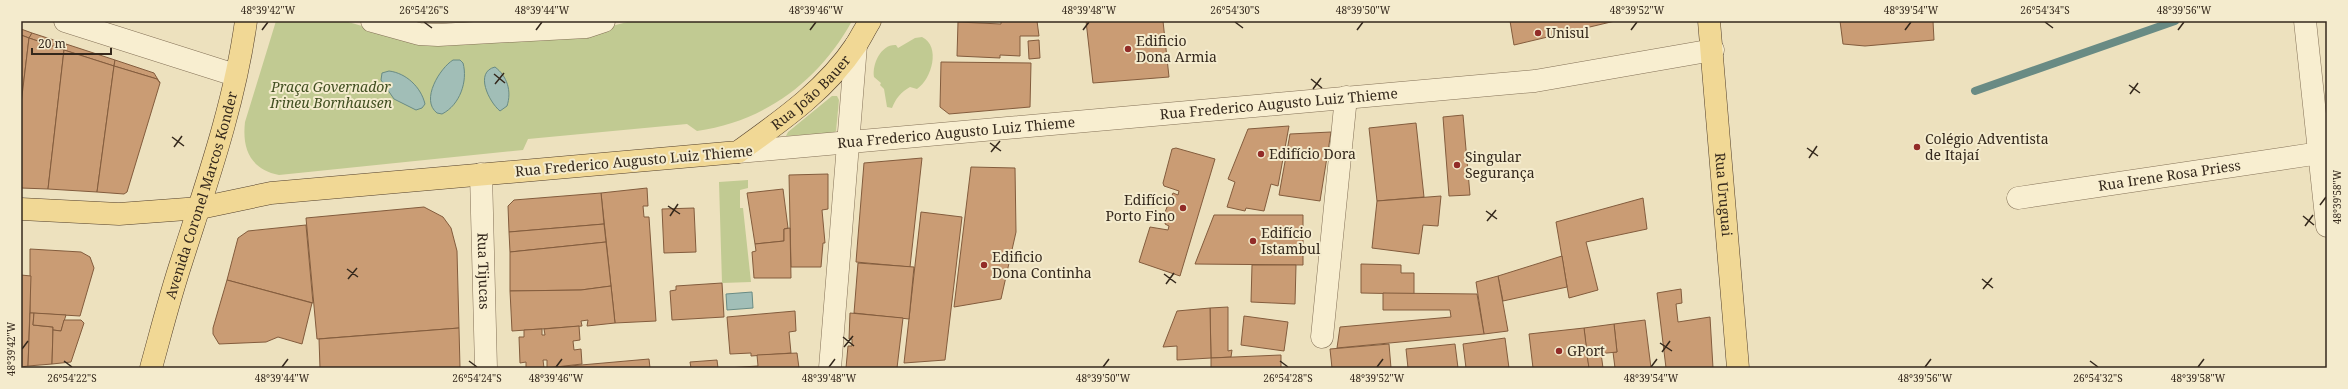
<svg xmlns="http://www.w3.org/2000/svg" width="2348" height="389" viewBox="0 0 2348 389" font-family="'Noto Serif',serif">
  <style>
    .green { fill: #c1ca92 }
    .water { fill: #a1beb7; stroke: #698b84 }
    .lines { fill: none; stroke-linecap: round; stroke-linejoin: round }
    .stream { stroke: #698b84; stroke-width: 8 }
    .building { fill: #ca9c74; stroke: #835c3d }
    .minor-casing { stroke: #847157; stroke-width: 23 }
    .major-casing { stroke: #523f2c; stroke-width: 23 }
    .minor { stroke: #f8eed0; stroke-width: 22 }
    .major { stroke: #f1d895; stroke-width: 22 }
    .ticks { fill: none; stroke: #34281c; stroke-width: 1.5 }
    .poi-dot { fill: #922c28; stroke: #f4ebcd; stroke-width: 1.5 }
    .labels { text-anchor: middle; stroke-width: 4; stroke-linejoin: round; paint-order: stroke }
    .poi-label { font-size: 14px; fill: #34281c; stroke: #f4ebcd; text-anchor: start }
    .park-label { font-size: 14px; font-style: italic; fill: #425022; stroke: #f4ebcd }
    .street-label { font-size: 14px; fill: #34281c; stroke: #f4ebcd }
    .neatline { fill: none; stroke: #34281c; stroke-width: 1.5 }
    .ticks-label { font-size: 10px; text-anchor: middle; fill: #34281c }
  </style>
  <rect width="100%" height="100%" fill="#ede1be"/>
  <g class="green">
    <path d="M276 21H345L410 40 582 34 631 21H852C819 81 764 122 697 131L687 124 528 139 523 150 279 175C250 169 242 149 245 122Z"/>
    <path d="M922 37C941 46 932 79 917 89L910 87C901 92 896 98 892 108L887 107 884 89 880 85 881 83 874 77C872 64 881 44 896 45L898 48 915 38Z"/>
    <polygon points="832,96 837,96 839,100 836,131 832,133 786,136 788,132"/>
    <polygon points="748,180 748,188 740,190 740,208 743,208 751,282 722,283 719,182"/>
  </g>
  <g class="water">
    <path d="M453 60H460L463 63C468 81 460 105 442 114L437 113C420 100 440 68 453 60Z"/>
    <path d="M495 67C507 76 512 91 507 106L500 111C489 102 474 72 495 67Z"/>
    <path d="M389 71C406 73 421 87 425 104L422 108 416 110 394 99 381 80 382 73Z"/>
    <polygon points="752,292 753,308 727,310 726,294"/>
  </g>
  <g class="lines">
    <polyline class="stream" points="1975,91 2175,21"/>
  </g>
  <g class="building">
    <polygon points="1001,21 1037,21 1039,36 1020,36 1020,56 1000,55 1000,58 957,56 958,22 1001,24"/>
    <polygon points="1086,21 1163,21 1169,77 1093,83"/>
    <polygon points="1510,21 1615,21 1514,45"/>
    <polygon points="1840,21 1933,21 1934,40 1865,46 1843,44"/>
    <polygon points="21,29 32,33 29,38 21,35"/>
    <polygon points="32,33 66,44 64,50 29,38"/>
    <polygon points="21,35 29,38 21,104"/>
    <polygon points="29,38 64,50 48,189 21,188 21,104"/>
    <polygon points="1039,40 1040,58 1029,59 1028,41"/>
    <polygon points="66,44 115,60 114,66 64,50"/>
    <polygon points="64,50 114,66 97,192 48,189"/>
    <polygon points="115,60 154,73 160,83 157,79 114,66"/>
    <polygon points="941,62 1031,63 1030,107 949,114 940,107"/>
    <polygon points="114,66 157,79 160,83 127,192 124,194 97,192"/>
    <polygon points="1463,115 1470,195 1449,196 1443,117"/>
    <polygon points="1416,123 1424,197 1377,201 1369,128"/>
    <polygon points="1289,126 1278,186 1271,184 1264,211 1246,208 1245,211 1227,207 1235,182 1228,179 1248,129"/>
    <polygon points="1331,132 1320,201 1279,195 1290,134"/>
    <polygon points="1176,148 1215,159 1180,276 1139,262 1150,227 1168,230 1169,226 1165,224 1167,215 1165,212 1173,193 1178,195 1179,191 1164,186 1163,183 1172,149"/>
    <polygon points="922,158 910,267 856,262 864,163"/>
    <polygon points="971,167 1015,168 1016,232 1001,299 954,307"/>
    <polygon points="828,174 828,209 822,210 825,243 823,243 821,267 791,267 789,175"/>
    <polygon points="647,188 648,206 643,206 644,217 649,217 656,321 615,323 601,193"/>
    <polygon points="783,189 788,228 784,229 784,241 755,244 747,193"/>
    <polygon points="601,193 604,224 509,232 508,206 514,200"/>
    <polygon points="1441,196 1438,226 1423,225 1419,254 1372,248 1377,201"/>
    <polygon points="1643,198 1647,229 1586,242 1598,290 1569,298 1556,222"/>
    <polygon points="424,207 443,217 451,228 457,251 459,328 317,339 306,218"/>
    <polygon points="694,208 696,252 664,253 662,209"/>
    <polygon points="921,212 962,217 945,360 904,363"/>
    <polygon points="1214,215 1303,215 1303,265 1195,264"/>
    <polygon points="604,224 606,242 510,252 509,232"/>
    <polygon points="306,225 313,303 227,280 238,238 248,231"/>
    <polygon points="790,228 791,278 754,278 752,252 756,251 755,244 784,241 784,229"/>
    <polygon points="606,242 611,286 581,290 510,291 510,252"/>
    <polygon points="30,249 81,252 90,257 94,268 80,316 30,313"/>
    <polygon points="1562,256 1567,287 1503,301 1498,276"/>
    <polygon points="858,263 914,267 909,319 854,313"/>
    <polygon points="1361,264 1401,265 1401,273 1414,273 1414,294 1361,293"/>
    <polygon points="1252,265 1296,265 1295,304 1251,302"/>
    <polygon points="21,275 31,276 28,366 21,367"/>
    <polygon points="1498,276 1508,331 1484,334 1476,282"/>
    <polygon points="227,280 312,303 302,344 278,337 266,342 219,344 213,334 213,328"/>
    <polygon points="722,283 724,317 672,320 670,291 676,290 676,286"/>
    <polygon points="611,286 615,323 587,326 588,320 581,321 582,326 512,331 510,291 581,290"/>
    <polygon points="1681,289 1682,303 1676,304 1678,322 1710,317 1713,368 1666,368 1657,293"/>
    <polygon points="1383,293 1477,294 1484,334 1337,348 1340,327 1451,317 1450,310 1383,310"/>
    <polygon points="1228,307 1228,351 1232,350 1231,357 1211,358 1210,308"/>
    <polygon points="1210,308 1211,358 1177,360 1177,346 1163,347 1177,311"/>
    <polygon points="795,311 796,331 789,332 791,353 751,356 751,353 730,354 727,317"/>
    <polygon points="30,313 34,313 33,325 53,327 52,364 28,366"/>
    <polygon points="34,313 66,315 61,331 53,330 53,327 33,325"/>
    <polygon points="850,313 903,318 897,368 846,368 848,346 852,346 852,339 849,339"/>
    <polygon points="1244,316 1288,322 1284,351 1241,345"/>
    <polygon points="64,320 81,320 84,323 71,362 52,364 53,330 61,331"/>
    <polygon points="1645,320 1651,368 1615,368 1613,352 1617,352 1614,324"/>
    <polygon points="1614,324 1617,352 1587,355 1584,328"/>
    <polygon points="579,326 580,340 573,341 574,350 581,349 582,364 547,368 547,360 543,360 544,368 526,368 526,362 520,363 519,337 524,337 524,330 542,329 542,335 545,335 544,329"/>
    <polygon points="459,328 460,368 320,368 319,339"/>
    <polygon points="1584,328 1589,368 1533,368 1529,334"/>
    <polygon points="1505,338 1509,368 1466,368 1463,344"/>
    <polygon points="1389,344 1391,368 1332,368 1330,349"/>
    <polygon points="1455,344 1458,368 1408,368 1406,349"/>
    <polygon points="797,353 799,368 727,368 758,366 757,355"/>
    <polygon points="1601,353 1603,368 1589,368 1587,355"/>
    <polygon points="1281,355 1281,368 1211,368 1211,358"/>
    <polygon points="649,359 650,368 540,368 547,368"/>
    <polygon points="717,360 718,368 691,368 690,362"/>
  </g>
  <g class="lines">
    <g class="minor-casing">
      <g id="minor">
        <polyline points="65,21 235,75"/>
        <polyline points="372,21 419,34 438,35 586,27 604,21"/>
        <polyline points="2305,21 2327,226"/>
        <path id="s1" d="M738 152 1535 81 1713 50"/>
        <path id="s2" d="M481 174 486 368"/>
        <path id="s3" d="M2018 198 2320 153"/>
        <polyline points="1322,337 1346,97"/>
        <polyline points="830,368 856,45"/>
      </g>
    </g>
    <g class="major-casing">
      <g id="major">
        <path id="s4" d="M1709 21 1738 368"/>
        <path id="s5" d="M21 209 119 214 200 208 271 193 738 152C781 121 826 90 856 45 861 37 865 29 870 21"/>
        <path id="s6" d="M151 368C161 332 170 296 182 260 207 182 235 102 246 21"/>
      </g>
    </g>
    <use href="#minor" class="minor"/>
    <use href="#major" class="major"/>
  </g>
  <path class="ticks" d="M424 22 432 28M1235 22 1243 28M2045 22 2053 28M262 30 268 22M536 30 542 22M810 30 816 22M1083 30 1089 22M1357 30 1363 22M1631 30 1637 22M1905 30 1911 22M2178 30 2184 22M494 74 505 83M1311 79 1322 88M495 84 504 73M2129 85 2140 93M1313 89 1321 78M2130 94 2138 83M172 137 184 146M990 143 1001 151M174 147 182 136M1807 148 1818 156M991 152 1000 141M1809 158 1817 146M2320 205 2326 197M668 206 680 214M1486 211 1497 219M670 216 678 204M2303 216 2314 225M1487 221 1496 210M2305 226 2313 215M347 269 358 277M1164 274 1176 283M348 279 357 268M1982 279 1993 288M1166 284 1174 273M1983 289 1992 278M843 337 854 346M1660 343 1672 351M844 347 853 336M22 349 28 341M1662 352 1670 341M64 361 72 367M469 361 477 367M1280 361 1288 367M2090 361 2098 367M282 367 288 359M556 367 562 359M829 367 835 359M1103 367 1109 359M1377 367 1383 359M1651 367 1657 359M1925 367 1931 359M2198 367 2204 359"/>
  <g class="poi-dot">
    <circle cx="1538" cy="33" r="4"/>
    <circle cx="1128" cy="49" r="4"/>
    <circle cx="1917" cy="147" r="4"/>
    <circle cx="1261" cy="154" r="4"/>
    <circle cx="1457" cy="165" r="4"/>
    <circle cx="1183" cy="208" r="4"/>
    <circle cx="1253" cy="241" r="4"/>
    <circle cx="984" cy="265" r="4"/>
    <circle cx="1559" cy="351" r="4"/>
  </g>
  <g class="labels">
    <g class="poi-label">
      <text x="1546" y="38">Unisul</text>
      <text x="1136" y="46">Edificio<tspan x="1136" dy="16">Dona Armia</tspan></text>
      <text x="1925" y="144">Colégio Adventista<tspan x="1925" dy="16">de Itajaí</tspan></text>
      <text x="1269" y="159">Edifício Dora</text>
      <text x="1465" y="162">Singular<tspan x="1465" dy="16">Segurança</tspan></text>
      <text x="1175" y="205" text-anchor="end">Edifício<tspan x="1175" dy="16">Porto Fino</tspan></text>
      <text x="1261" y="238">Edifício<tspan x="1261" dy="16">Istambul</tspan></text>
      <text x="992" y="262">Edificio<tspan x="992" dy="16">Dona Continha</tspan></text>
      <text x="1567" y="356">GPort</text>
    </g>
    <g class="park-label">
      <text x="331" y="92">Praça Governador<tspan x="331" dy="16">Irineu Bornhausen</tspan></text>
    </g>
    <g class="street-label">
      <text dy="5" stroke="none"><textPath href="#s5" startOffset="815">Rua João Bauer</textPath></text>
      <text dy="5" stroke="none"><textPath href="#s1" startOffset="543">Rua Frederico Augusto Luiz Thieme</textPath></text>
      <text dy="5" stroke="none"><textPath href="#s1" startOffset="219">Rua Frederico Augusto Luiz Thieme</textPath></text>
      <text transform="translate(634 161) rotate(-5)" y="5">Rua Frederico Augusto Luiz Thieme</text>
      <text dy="5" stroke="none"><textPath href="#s3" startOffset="153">Rua Irene Rosa Priess</textPath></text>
      <text dy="5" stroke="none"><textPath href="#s4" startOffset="174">Rua Uruguai</textPath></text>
      <text dy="5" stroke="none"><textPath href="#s6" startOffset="180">Avenida Coronel Marcos Konder</textPath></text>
      <text dy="5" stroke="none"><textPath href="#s2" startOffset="97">Rua Tijucas</textPath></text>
    </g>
  </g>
  <rect width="2348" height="389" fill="none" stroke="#f4ebcd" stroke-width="44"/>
  <path d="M32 48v6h79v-6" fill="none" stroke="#34281c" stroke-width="2"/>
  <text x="38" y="48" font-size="12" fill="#34281c" stroke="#f4ebcd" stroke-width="3" paint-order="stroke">20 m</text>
  <rect x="22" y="22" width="2304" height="345" class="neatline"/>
  <g class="ticks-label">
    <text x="268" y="14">48°39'42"W</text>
    <text x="424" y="14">26°54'26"S</text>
    <text x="542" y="14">48°39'44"W</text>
    <text x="816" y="14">48°39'46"W</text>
    <text x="1089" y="14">48°39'48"W</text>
    <text x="1235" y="14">26°54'30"S</text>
    <text x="1363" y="14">48°39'50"W</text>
    <text x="1637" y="14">48°39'52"W</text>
    <text x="1911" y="14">48°39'54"W</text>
    <text x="2045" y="14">26°54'34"S</text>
    <text x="2184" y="14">48°39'56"W</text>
    <text transform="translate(2337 197) rotate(-90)" y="4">48°39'58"W</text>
    <text transform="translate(11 349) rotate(-90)" y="4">48°39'42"W</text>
    <text x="72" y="382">26°54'22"S</text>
    <text x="282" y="382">48°39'44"W</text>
    <text x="477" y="382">26°54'24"S</text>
    <text x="556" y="382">48°39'46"W</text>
    <text x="829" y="382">48°39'48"W</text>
    <text x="1103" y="382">48°39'50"W</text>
    <text x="1288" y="382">26°54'28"S</text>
    <text x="1377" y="382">48°39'52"W</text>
    <text x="1651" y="382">48°39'54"W</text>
    <text x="1925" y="382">48°39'56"W</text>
    <text x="2098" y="382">26°54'32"S</text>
    <text x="2198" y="382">48°39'58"W</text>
  </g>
</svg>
